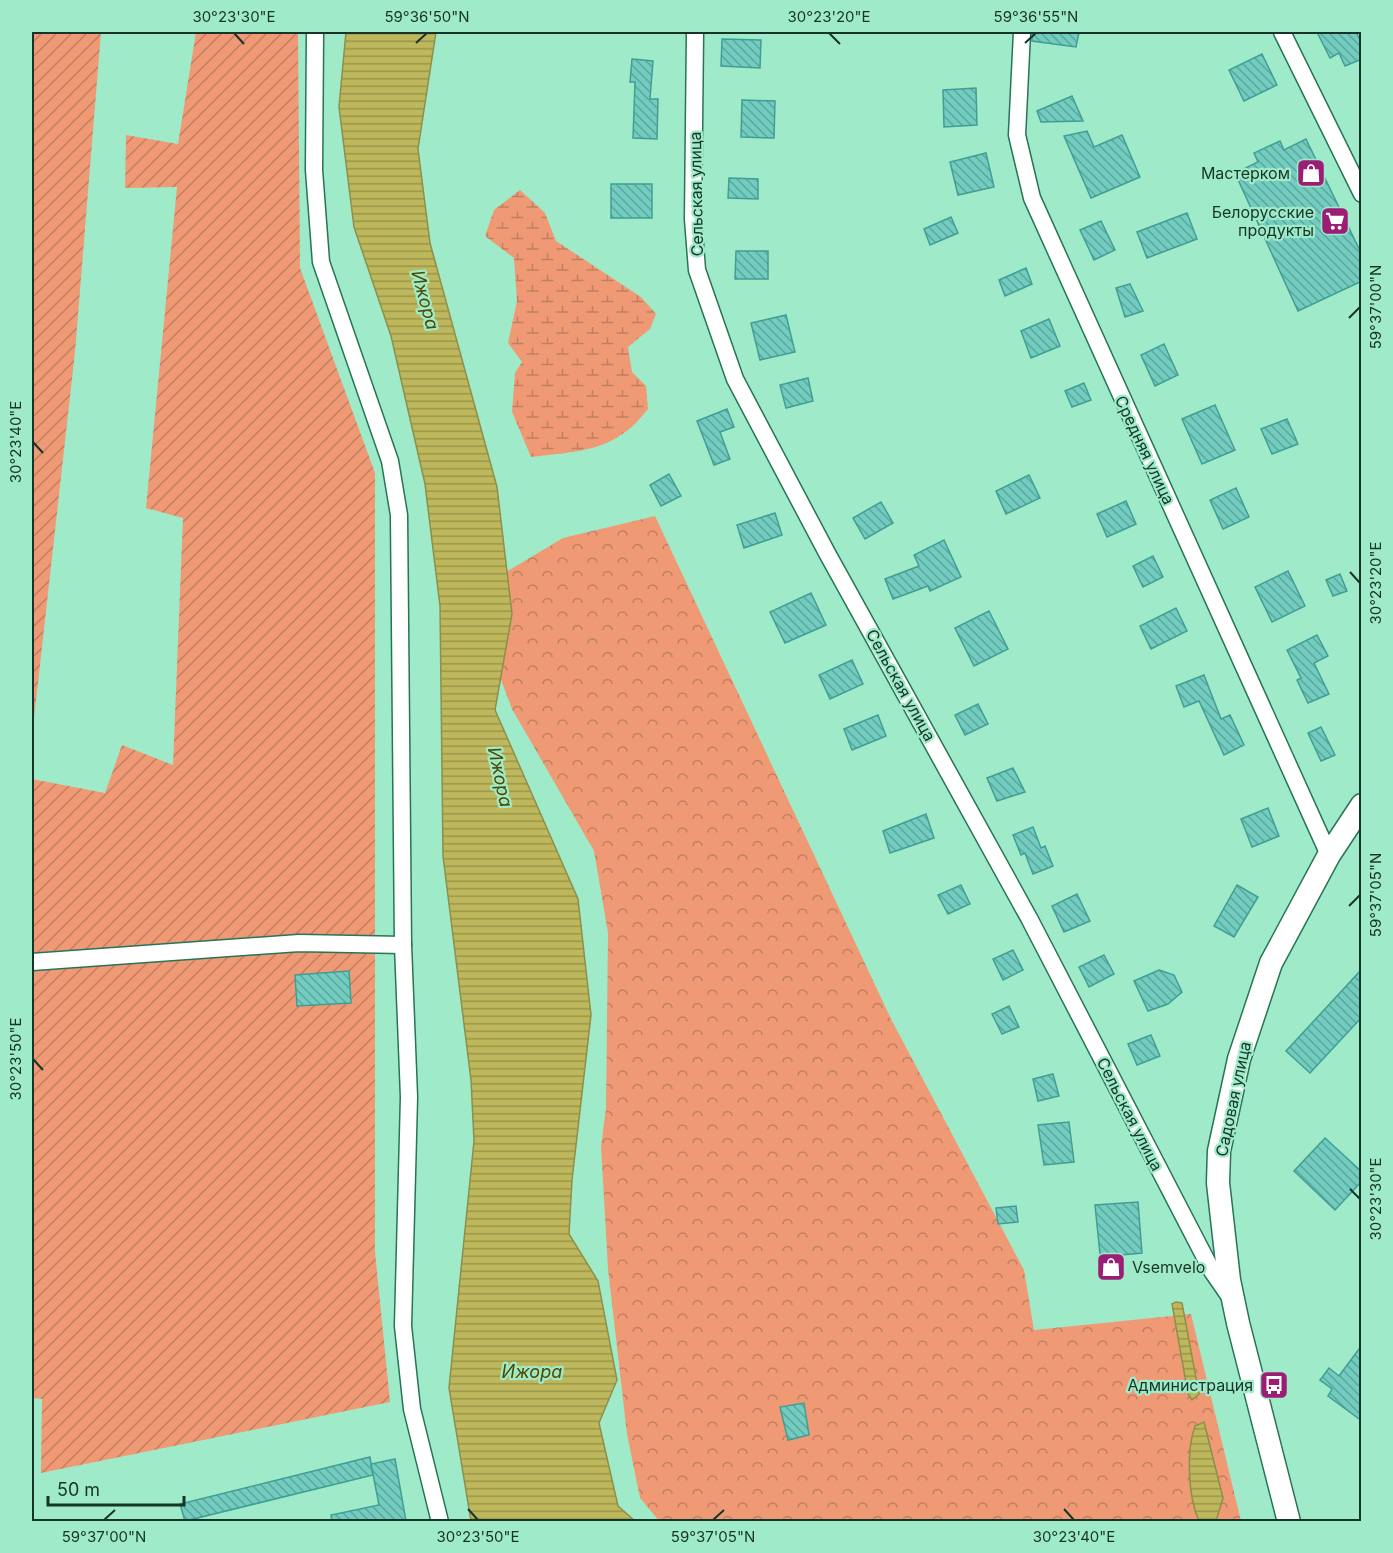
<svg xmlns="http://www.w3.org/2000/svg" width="1393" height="1553" viewBox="0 0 1393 1553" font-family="Inter,sans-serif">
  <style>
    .wetland { fill: url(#wetland-marsh) }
    .park { fill: url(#park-crowns) }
    .garden { fill: url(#garden-furrows) }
    .water { fill: url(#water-rules); stroke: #8c904c; stroke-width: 1.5 }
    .building { fill: url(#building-back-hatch); stroke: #419e93; stroke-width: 1.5 }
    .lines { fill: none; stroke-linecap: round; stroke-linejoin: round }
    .minor-casing { stroke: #277457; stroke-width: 19 }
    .secondary-casing { stroke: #277457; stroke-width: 25 }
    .minor { stroke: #fff; stroke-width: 16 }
    .secondary { stroke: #fff; stroke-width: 22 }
    .ticks { fill: none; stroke: #163528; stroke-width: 2 }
    .labels { text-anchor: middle; stroke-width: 4.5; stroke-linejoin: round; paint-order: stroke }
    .poi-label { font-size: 16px; fill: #163528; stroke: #9febc9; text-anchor: end }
    .street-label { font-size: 16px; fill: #163528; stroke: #9febc9 }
    .water-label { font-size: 18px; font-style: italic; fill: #504a00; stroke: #9febc9 }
    .neatline { fill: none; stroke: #163528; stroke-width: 2 }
    .ticks-label { font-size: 15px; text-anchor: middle; fill: #163528 }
  </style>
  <defs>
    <pattern id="wetland-marsh" width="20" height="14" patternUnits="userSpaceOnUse" patternTransform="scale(1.5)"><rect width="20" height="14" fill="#ef9a75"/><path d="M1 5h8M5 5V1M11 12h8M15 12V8" fill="none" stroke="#c17e60"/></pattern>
    <pattern id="park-crowns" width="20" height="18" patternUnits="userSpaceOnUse" patternTransform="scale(1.5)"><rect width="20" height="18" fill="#ef9a75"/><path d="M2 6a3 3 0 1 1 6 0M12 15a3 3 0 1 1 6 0" fill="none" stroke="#c17e60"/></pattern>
    <pattern id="garden-furrows" width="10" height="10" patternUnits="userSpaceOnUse" patternTransform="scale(1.5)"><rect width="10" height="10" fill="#ef9a75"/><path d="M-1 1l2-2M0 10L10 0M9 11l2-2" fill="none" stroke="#c17e60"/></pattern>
    <pattern id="water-rules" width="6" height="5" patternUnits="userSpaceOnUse" patternTransform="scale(1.5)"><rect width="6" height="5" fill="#beb75c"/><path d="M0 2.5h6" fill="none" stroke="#99964c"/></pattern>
    <pattern id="building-back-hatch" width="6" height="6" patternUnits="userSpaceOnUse" patternTransform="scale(1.5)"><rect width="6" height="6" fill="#72ccc0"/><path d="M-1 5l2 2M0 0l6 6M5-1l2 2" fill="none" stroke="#5da69c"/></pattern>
  </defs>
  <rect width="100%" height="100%" fill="#9febc9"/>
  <path class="wetland" d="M520 190 545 213 556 241 641 297 656 314 650 329 628 347 632 372 646 386 648 409C615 452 581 451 531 457L512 412 515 373 522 362 508 343 517 301 514 258 485 236 494 210Z"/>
  <polygon class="park" points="655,516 891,1019 1024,1270 1034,1330 1191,1314 1241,1521 660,1522 640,1498 627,1434 608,1269 601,1146 606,1108 608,933 594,851 512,709 469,594 563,538"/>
  <g class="garden">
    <polygon points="32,32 101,32 75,352 32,736"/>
    <polygon points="196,32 298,32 300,268 375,473 375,1252 390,1402 41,1473 42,1399 32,1398 32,779 105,793 122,745 173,765 183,518 146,508 177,187 125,188 126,135 178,144"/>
  </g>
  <g class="water">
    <polygon points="346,32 436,32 418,149 430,243 497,487 512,614 495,710 578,899 591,1015 572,1180 569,1234 598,1281 617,1380 599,1423 618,1506 635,1521 471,1521 449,1388 474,1141 471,1080 443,856 440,606 425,484 391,336 354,227 339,107"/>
    <polygon points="1176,1302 1182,1303 1199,1394 1192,1400 1188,1394 1172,1304"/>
    <path d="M1204 1422 1223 1498 1216 1521H1199C1188 1497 1186 1451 1195 1426Z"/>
  </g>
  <g class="building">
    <polygon points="1032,32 1079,32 1076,47 1032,41"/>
    <polygon points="1317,32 1356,32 1362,44 1362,59 1345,66 1339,53 1330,58"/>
    <polygon points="722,39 761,40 760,68 721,66"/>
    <polygon points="1262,54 1277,85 1244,101 1229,70"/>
    <polygon points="632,59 653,61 650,99 658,99 657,139 633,138 635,82 630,82"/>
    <polygon points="976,88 977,125 944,127 943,90"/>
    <polygon points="1072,96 1083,121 1041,122 1037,111"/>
    <polygon points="742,100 775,101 774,138 741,137"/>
    <polygon points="1087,131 1094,147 1122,135 1140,177 1091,198 1064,136"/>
    <polygon points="1306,139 1362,255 1362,281 1298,311 1235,173 1258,162 1254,153 1280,141 1284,150"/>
    <polygon points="986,153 994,187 958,195 950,162"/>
    <polygon points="729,178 758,179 758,199 728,198"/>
    <rect x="611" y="184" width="41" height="34"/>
    <polygon points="1187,213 1197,239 1147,258 1137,232"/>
    <polygon points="951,217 958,233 930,245 924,229"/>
    <polygon points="1101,221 1115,250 1094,260 1080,230"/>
    <polygon points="736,251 768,251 768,279 735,279"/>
    <polygon points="1026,268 1032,284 1005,296 999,280"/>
    <polygon points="1130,284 1143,311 1125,317 1116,288"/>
    <polygon points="786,315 795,352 760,360 751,323"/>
    <polygon points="1049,319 1060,346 1031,358 1021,331"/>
    <polygon points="1164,344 1178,375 1155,386 1141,355"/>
    <polygon points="808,378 813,401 786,408 780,385"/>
    <polygon points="1084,383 1091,400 1072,407 1065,391"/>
    <polygon points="1215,405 1235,450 1202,464 1182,419"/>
    <polygon points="727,409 734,427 720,432 730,459 714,465 697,421"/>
    <polygon points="1287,419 1298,444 1272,454 1261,429"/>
    <polygon points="669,474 681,496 661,506 650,485"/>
    <polygon points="1029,475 1040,498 1006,514 996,491"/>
    <polygon points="1236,488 1249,517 1223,529 1210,500"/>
    <polygon points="1126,501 1136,524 1107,537 1097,514"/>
    <polygon points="881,502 893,523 865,539 853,518"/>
    <polygon points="775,513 782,535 744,548 737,525"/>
    <polygon points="944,540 961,577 930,591 928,586 893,599 885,579 919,566 914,555"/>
    <polygon points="1153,556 1163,577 1143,587 1133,566"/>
    <polygon points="1288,571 1305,606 1272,622 1255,587"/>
    <polygon points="1340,574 1347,591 1333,596 1326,580"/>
    <polygon points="811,593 826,625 785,643 770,612"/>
    <polygon points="1176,608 1187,631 1151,649 1140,626"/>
    <polygon points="989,611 1008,649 974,666 955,628"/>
    <polygon points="1317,635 1328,656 1314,663 1329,694 1308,703 1297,680 1301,678 1287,650"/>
    <polygon points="852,660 863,684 830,699 819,675"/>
    <polygon points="1204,675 1221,719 1230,715 1244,745 1224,755 1199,701 1184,707 1176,686"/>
    <polygon points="978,704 988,724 965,735 955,715"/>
    <polygon points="878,715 886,736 852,750 844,729"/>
    <polygon points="1321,727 1335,755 1321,761 1308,733"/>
    <polygon points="1013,768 1025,792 997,801 987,778"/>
    <polygon points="1268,808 1279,836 1252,847 1241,819"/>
    <polygon points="926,814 934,838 890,853 883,831"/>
    <polygon points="1033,827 1041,848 1045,846 1053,866 1033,874 1025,853 1021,855 1013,835"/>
    <polygon points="961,885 970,904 948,914 938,895"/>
    <polygon points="1237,885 1258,897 1234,937 1214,926"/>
    <polygon points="1077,894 1090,921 1064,932 1052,906"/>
    <polygon points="1013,950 1023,970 1003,980 993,959"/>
    <polygon points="1104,955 1114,974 1089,987 1079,967"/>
    <polygon points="1362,969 1362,1017 1310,1073 1286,1051"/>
    <polygon points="1159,970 1174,975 1182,992 1168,1004 1148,1011 1134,981"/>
    <polygon points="349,971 351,1003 297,1006 295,975"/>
    <polygon points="1009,1006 1019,1027 1002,1034 992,1014"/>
    <polygon points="1151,1035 1160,1056 1137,1065 1128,1044"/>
    <polygon points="1053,1074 1059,1096 1038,1101 1033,1079"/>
    <polygon points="1069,1122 1074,1162 1044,1165 1038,1125"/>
    <polygon points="1325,1138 1362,1172 1362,1181 1335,1210 1294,1171"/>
    <polygon points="1138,1202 1142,1253 1121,1255 1121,1274 1102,1274 1095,1205"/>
    <polygon points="1016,1206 1018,1222 998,1224 996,1208"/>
    <polygon points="1362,1345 1362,1421 1328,1396 1332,1389 1320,1380 1329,1368 1339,1376"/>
    <polygon points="804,1403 809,1435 788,1440 780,1407"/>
    <polygon points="370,1457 373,1475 185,1521 180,1504"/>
    <polygon points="395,1459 406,1521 332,1521 331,1515 379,1505 371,1464"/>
  </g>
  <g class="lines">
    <g class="minor-casing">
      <g id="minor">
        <polyline points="315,32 314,170 321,262 390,461 399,515 403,945 409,1097 403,1326 412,1409 440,1522"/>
        <polyline points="695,32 693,219 697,270 735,379 827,553 1029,918 1212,1271 1230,1297"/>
        <polyline points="1022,32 1017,135 1032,198 1329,855"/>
        <polyline points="1282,32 1362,194"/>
        <polyline points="32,962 299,943 403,945"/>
      </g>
    </g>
    <g class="secondary-casing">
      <polyline id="secondary" points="1289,1522 1238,1323 1229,1280 1218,1183 1219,1151 1239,1059 1271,963 1329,855 1362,805"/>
    </g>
    <use href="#minor" class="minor"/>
    <use href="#secondary" class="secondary"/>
  </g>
  <path class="ticks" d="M234 33 244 44M829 33 840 44M416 43 427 33M1025 43 1036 33M1349 318 1360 307M33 442 43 453M1350 572 1360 583M1349 906 1360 895M33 1059 43 1070M1350 1189 1360 1199M468 1509 478 1520M1064 1509 1074 1520M104 1520 115 1510M713 1520 724 1510"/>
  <defs>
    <g id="shop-square" transform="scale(1.5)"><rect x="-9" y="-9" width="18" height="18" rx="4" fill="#9c1e74" stroke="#9febc9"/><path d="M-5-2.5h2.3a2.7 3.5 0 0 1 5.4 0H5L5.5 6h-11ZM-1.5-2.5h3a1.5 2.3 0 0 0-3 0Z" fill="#fff"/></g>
    <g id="supermarket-square" transform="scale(1.5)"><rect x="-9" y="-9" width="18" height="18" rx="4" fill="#9c1e74" stroke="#9febc9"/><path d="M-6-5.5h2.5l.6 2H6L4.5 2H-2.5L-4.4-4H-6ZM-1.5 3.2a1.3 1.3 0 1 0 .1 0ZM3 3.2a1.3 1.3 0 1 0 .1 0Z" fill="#fff"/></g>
    <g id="bus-square" transform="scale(1.5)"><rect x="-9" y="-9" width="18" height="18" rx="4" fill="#9c1e74" stroke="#9febc9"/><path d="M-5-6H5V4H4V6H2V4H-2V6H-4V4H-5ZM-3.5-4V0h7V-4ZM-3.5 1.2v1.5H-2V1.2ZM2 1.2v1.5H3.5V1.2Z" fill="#fff"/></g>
  </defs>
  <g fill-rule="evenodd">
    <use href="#shop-square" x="1311" y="173"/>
    <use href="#supermarket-square" x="1335" y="221"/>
    <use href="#shop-square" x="1111" y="1267"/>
    <use href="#bus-square" x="1274" y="1385"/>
  </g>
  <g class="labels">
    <g class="poi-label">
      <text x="1290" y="179">Мастерком</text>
      <text x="1314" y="218">Белорусские<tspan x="1314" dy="18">продукты</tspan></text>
      <text x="1132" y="1273" text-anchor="start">Vsemvelo</text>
      <text x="1253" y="1391">Администрация</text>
    </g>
    <g class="street-label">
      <text transform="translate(696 194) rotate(-91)" y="6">Сельская улица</text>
      <text transform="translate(1145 450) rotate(65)" y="6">Средняя улица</text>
      <text transform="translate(901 685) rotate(61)" y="6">Сельская улица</text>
      <text transform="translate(1233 1099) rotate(-78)" y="6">Садовая улица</text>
      <text transform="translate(1130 1114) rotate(63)" y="6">Сельская улица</text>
    </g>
    <g class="water-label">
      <text transform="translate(425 300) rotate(75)" y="6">Ижора</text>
      <text transform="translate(500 777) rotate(78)" y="6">Ижора</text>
      <text x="532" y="1378">Ижора</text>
    </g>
  </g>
  <rect width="1393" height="1553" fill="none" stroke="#9febc9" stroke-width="66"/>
  <path d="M48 1496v9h136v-9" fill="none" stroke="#163528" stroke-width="3"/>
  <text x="57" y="1496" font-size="18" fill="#163528" stroke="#9febc9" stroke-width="4.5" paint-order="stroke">50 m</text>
  <rect x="33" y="33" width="1327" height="1487" class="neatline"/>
  <g class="ticks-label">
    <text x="234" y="22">30°23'30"E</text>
    <text x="427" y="22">59°36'50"N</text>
    <text x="829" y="22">30°23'20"E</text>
    <text x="1036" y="22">59°36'55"N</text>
    <text transform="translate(1376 307) rotate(-90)" y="5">59°37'00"N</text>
    <text transform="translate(16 442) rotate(-90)" y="5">30°23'40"E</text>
    <text transform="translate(1376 583) rotate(-90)" y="5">30°23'20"E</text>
    <text transform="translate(1376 895) rotate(-90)" y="5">59°37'05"N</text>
    <text transform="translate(16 1059) rotate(-90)" y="5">30°23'50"E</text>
    <text transform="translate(1376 1199) rotate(-90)" y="5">30°23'30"E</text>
    <text x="104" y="1542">59°37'00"N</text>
    <text x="478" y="1542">30°23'50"E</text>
    <text x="713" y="1542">59°37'05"N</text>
    <text x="1074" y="1542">30°23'40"E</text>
  </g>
</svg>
